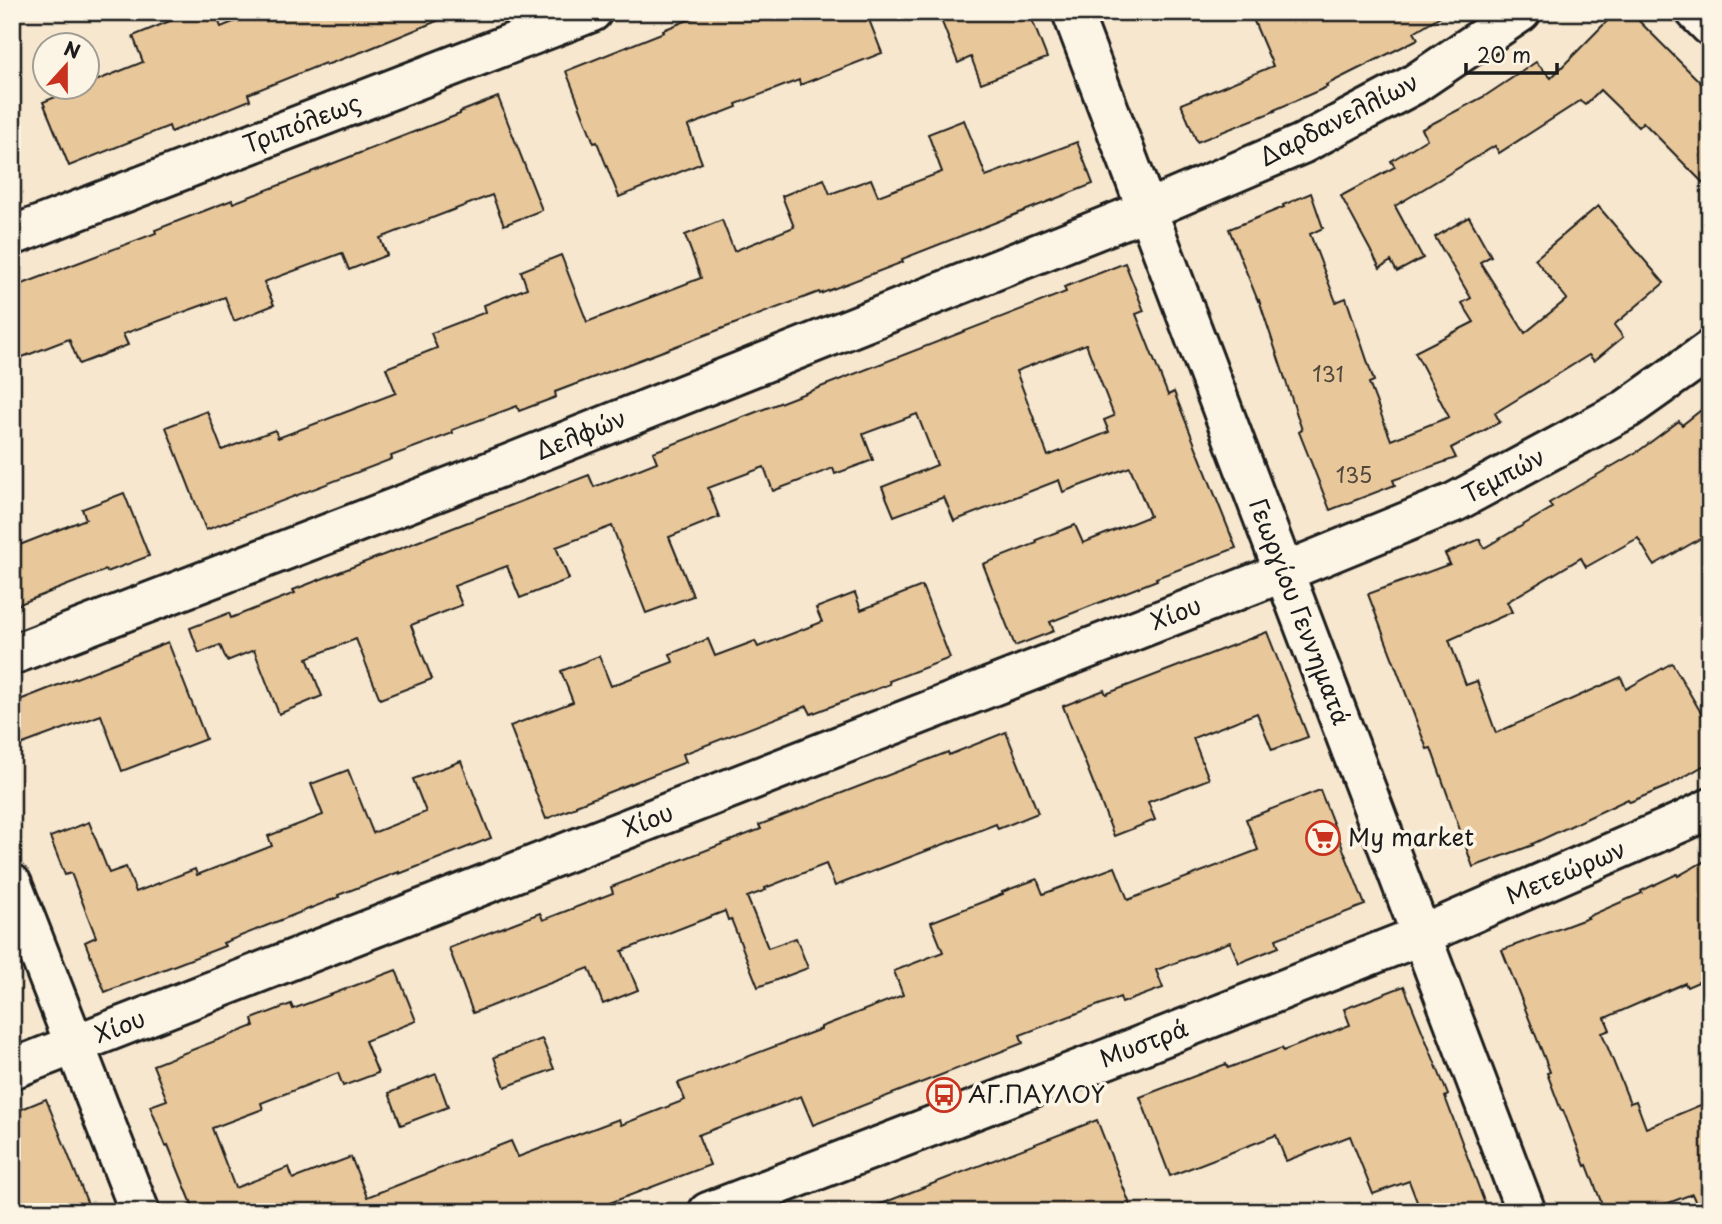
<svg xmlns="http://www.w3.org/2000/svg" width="1722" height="1224" viewBox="0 0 1722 1224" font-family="'Playpen Sans',sans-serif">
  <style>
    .building { fill: #e8c79a; stroke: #1c1c1c; stroke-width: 2; fill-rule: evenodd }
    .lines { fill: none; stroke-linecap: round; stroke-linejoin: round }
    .minor-casing { stroke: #1c1c1c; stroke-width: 44 }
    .minor { stroke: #fcf5e5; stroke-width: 38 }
    .labels { text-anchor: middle; stroke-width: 7; stroke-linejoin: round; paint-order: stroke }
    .number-label { font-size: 21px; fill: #4f473c }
    .street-label { font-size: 24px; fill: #1c1c1c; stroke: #fcf5e5 }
    .poi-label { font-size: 24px; fill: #1c1c1c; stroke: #fcf5e5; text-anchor: start }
  </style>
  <rect width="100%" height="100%" fill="#f6e7ce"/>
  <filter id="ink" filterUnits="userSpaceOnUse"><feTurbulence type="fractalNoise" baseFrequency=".0143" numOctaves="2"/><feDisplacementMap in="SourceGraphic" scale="14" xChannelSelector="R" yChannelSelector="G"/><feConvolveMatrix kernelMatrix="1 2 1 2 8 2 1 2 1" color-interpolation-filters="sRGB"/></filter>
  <g filter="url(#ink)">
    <g class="building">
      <polygon points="192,12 215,12 221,27 258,12 453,12 454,14 364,51 326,65 325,63 248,94 250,100 171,132 169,126 69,166 43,102 78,88 88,88 88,84 143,62 133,36"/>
      <polygon points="708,12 866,12 882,53 800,85 799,80 736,104 737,107 688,126 702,163 619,197 597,142 594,143 566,71 664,32 663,30"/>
      <polygon points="938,12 1029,12 1047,58 981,83 971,57 958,63"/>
      <polygon points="1250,12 1447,12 1414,32 1418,39 1326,85 1327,87 1274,110 1275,111 1197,142 1181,104 1273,66"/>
      <polygon points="1616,12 1630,12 1710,92 1710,190 1643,122 1638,127 1600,90 1585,105 1580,101 1499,153 1495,146 1395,206 1423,258 1397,272 1391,261 1380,268 1341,196 1395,167 1391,161 1427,139 1422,129 1485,96 1536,62 1551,78"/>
      <polygon points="498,97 542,210 504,225 492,195 380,238 387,255 349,270 342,253 264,282 274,305 234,321 225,297 123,334 128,345 79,364 69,339 12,361 12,288 156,233 155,230 214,207 232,200 233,203 311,173 311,172 460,114 460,112"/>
      <polygon points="964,120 986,176 1077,142 1093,184 902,259 903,262 820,294 819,292 721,329 555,392 556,397 519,411 517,406 452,430 453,433 391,456 392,459 206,530 166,427 207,411 222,450 275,430 278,438 396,393 386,368 437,348 431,333 486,312 484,305 527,288 521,271 561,255 587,322 701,278 685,235 722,220 734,251 794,227 782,196 824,179 830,194 871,179 878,196 942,172 928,134"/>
      <polygon points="1311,193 1323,228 1310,234 1336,302 1346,298 1374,381 1369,383 1391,440 1449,417 1415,352 1474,322 1462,303 1471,298 1435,237 1469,217 1491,256 1480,262 1525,333 1567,299 1535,259 1598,206 1664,283 1614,325 1623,337 1594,361 1589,355 1495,413 1500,422 1451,448 1456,458 1393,480 1395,485 1330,510 1299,432 1302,430 1259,300 1258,301 1229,229 1284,207 1283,205"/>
      <path d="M1125 263 1144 311 1136 314 1168 395 1174 392 1236 548 1156 578 1157 580 1050 622 1054 631 1015 646 983 564 1037 543 1036 540 1075 525 1083 543 1150 516 1130 467 1063 492 1059 480 954 521 944 497 894 516 882 487 937 465 917 414 863 434 873 460 835 474 833 468 773 491 764 467 708 488 719 517 669 537 693 596 646 613 612 526 556 547 569 579 520 598 507 566 454 586 462 605 411 625 432 679 380 699 356 639 307 658 322 696 279 714 254 650 227 661 220 645 199 653 190 628 229 613 231 618 295 593 293 590 589 475 594 487 657 462 653 452 1066 292 1064 287ZM1086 344 1114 416 1104 420 1109 432 1048 456 1016 371Z"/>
      <polygon points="1710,403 1710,533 1654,565 1638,538 1586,567 1581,558 1507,602 1512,612 1449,640 1466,685 1477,681 1496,733 1621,677 1626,689 1672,663 1710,728 1710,762 1668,786 1630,802 1628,799 1532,844 1533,845 1473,867 1431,748 1427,749 1368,594 1450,564 1445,554 1480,539 1484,548 1552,508 1549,503 1640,450 1679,421 1682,425"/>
      <polygon points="124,493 149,556 107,572 106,570 12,607 12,548 86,519 82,509"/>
      <polygon points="922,586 950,658 889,681 890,684 811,714 807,706 683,754 686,762 576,805 576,807 546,819 510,726 573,702 561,671 599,656 611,686 673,662 670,654 708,639 715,656 755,641 758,647 822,622 816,608 855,593 861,610"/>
      <polygon points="1267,632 1308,737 1272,750 1257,713 1193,738 1209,779 1148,802 1155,820 1114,836 1063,706 1104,690 1106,694"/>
      <polygon points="168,642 206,739 122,771 101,715 12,748 12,703"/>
      <polygon points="1006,732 1038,813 998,829 996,824 835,886 826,864 765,888 766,890 747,897 768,948 796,938 808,968 758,987 731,919 728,920 725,911 622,951 638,990 603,1004 589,968 473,1013 449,948 540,913 543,920 613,893 611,887 761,829 759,825 948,752 949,755"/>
      <polygon points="461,761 491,838 399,874 399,872 338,895 339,897 223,943 225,946 105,992 85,942 96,937 71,873 65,875 50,837 89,822 109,873 126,867 136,892 195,869 197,875 272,846 268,836 323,815 311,784 348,770 373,833 426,812 413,779"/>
      <polygon points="1320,790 1365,905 1276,939 1279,947 1239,963 1230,942 1156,970 1163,988 1122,1003 1120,997 1020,1035 1023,1043 813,1125 801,1096 698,1135 710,1165 586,1212 178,1212 178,1210 192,1204 168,1145 166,1146 150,1106 167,1100 153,1065 254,1026 252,1019 291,1004 293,1009 396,970 416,1021 365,1041 378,1073 343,1086 338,1073 261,1103 263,1109 212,1128 235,1188 289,1167 293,1179 351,1157 367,1197 511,1141 518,1157 619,1119 621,1125 685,1100 678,1083 821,1029 821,1027 903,995 894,971 943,952 931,922 1003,894 1002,892 1037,879 1043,894 1115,867 1128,900 1258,850 1246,819"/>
      <polygon points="1710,858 1710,977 1687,987 1685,983 1605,1018 1610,1030 1602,1033 1630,1103 1636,1101 1646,1128 1710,1101 1710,1212 1700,1212 1692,1194 1645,1212 1605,1212 1587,1165 1585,1166 1563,1110 1561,1110 1547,1073 1550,1072 1502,950 1588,918 1587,917 1642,893 1641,891 1677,874 1678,876"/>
      <polygon points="1404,986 1448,1095 1445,1097 1488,1212 1421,1212 1409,1181 1373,1194 1350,1136 1286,1161 1276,1135 1170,1176 1140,1097 1226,1064 1228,1068 1282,1048 1283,1051 1350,1025 1344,1009"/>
      <polygon points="542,1039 554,1069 505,1087 494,1057"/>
      <polygon points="436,1074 448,1107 401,1125 389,1093"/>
      <polygon points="46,1099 62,1139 91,1212 12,1212 12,1113"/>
      <polygon points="1097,1120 1133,1212 865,1212 865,1210"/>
    </g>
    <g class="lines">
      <g class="minor-casing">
        <g id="minor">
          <polyline points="1072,12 1526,1212"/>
          <polyline points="1696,12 1710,26"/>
          <polyline points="12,236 592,12"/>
          <polyline points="12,655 509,464 1147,210 1302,144 1413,85 1521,12"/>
          <polyline points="12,884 140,1212"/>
          <polyline points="12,1069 1284,572 1455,502 1627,409 1710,350"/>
          <polyline points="708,1212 1109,1058 1422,935 1684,821 1710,808"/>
        </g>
      </g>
      <use href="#minor" class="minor"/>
    </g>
  </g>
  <defs>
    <g id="supermarket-ring" transform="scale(1.75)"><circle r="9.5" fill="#fcf5e5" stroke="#c8321e" stroke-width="1.5"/><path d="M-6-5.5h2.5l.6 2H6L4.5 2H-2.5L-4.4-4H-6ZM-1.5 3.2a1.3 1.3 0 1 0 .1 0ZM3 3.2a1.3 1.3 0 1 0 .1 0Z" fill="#c8321e"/></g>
    <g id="bus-ring" transform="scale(1.75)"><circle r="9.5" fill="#fcf5e5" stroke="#c8321e" stroke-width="1.5"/><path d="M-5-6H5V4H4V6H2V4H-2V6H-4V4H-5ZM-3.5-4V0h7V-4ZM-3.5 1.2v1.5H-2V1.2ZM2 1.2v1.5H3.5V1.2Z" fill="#c8321e"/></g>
  </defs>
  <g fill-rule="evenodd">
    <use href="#supermarket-ring" x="1323" y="838"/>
    <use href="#bus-ring" x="944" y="1095"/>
  </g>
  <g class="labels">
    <g class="number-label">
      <text x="1328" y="382">131</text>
      <text x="1354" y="483">135</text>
    </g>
    <g class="street-label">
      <text transform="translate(1339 120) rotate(-27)" y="8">Δαρδανελλίων</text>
      <text transform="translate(302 124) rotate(-21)" y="8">Τριπόλεως</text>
      <text transform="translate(581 435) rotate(-22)" y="8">Δελφών</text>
      <text transform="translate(1504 476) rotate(-28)" y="8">Τεμπών</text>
      <text transform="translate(1299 612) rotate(69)" y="8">Γεωργίου Γεννηματά</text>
      <text transform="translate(1176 614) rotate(-21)" y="8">Χίου</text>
      <text transform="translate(648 821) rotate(-21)" y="8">Χίου</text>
      <text transform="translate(1566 873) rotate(-23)" y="8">Μετεώρων</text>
      <text transform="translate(120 1027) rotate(-21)" y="8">Χίου</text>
      <text transform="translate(1144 1044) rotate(-21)" y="8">Μυστρά</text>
    </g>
    <g class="poi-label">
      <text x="1348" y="846">My market</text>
      <text x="968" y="1103">ΑΓ.ΠΑΥΛΟΥ</text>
    </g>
  </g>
  <rect width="1722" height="1224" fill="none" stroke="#fcf5e5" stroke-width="42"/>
  <rect x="21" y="21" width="1680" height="1182" fill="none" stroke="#1c1c1c" stroke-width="2.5" filter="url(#ink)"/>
  <g transform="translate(66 66) rotate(21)"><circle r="33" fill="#fcf5e5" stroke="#a29e95" stroke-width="2"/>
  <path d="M0-5L12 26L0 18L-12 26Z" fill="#c8321e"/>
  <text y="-10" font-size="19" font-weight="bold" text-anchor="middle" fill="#1c1c1c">N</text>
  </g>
  <path d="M1466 63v10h91v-10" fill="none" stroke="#1c1c1c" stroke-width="3.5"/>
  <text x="1477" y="63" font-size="21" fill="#1c1c1c" stroke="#fcf5e5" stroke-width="5" paint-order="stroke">20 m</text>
</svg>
